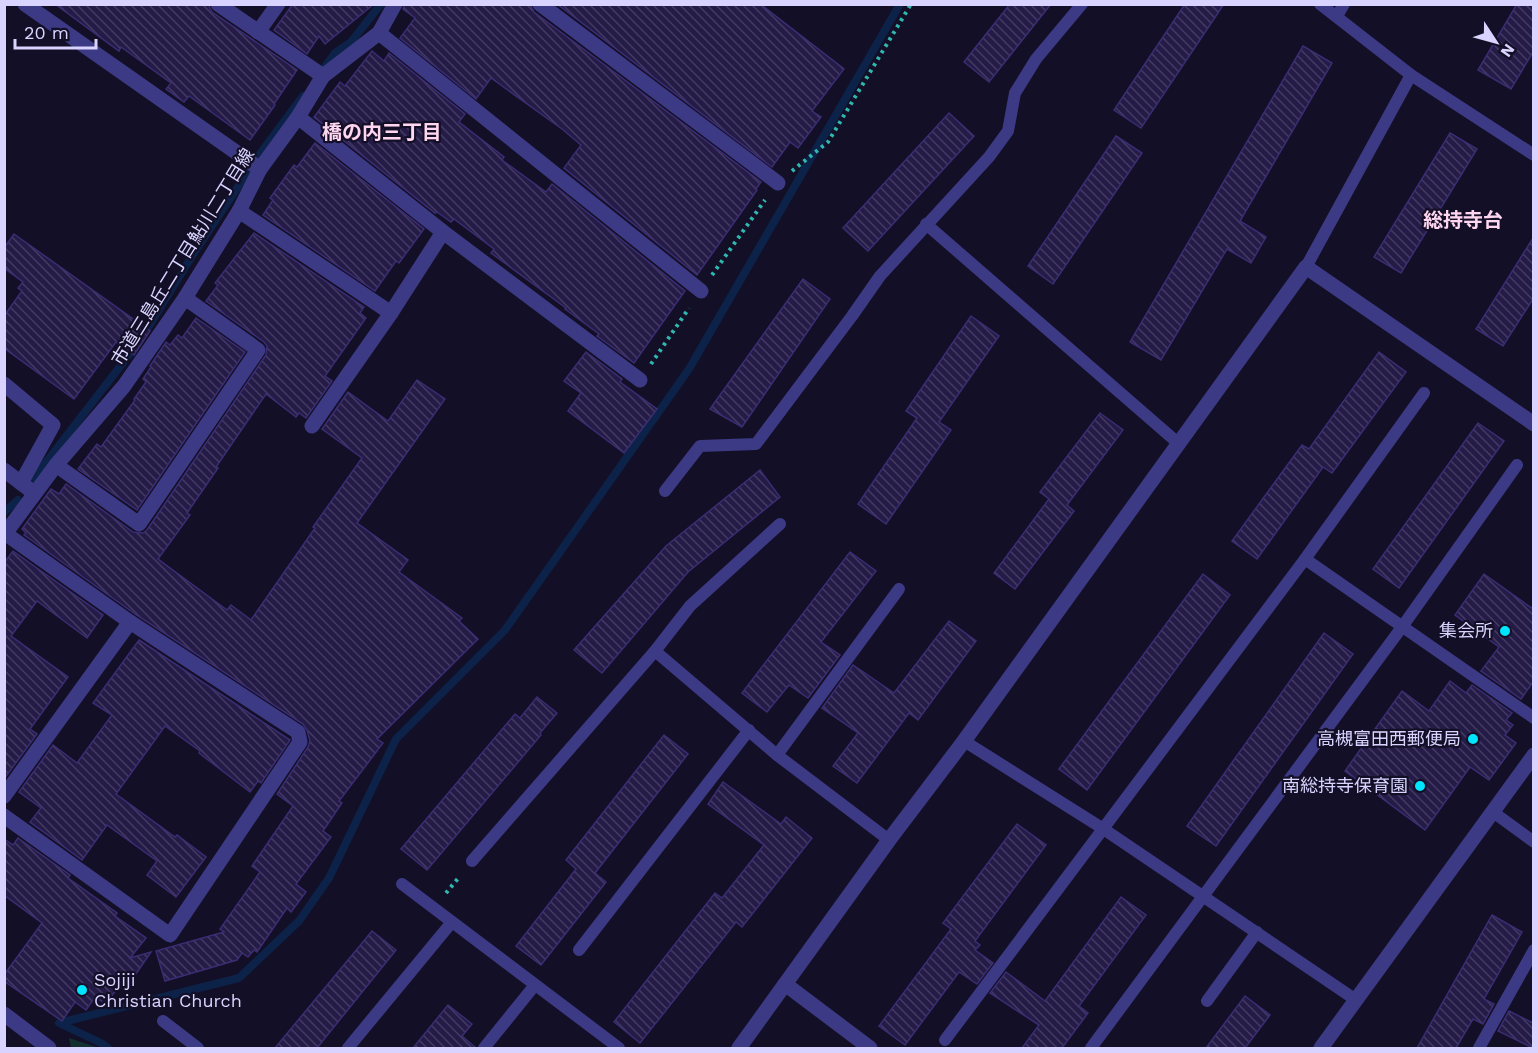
<svg xmlns="http://www.w3.org/2000/svg" width="1538" height="1053" viewBox="0 0 1538 1053" font-family="'Work Sans','Noto Sans JP',sans-serif">
  <style>
    .park { fill: url(#park-tufts) }
    .lines { fill: none; stroke-linecap: round; stroke-linejoin: round }
    .stream { stroke: #0c2248; stroke-width: 8 }
    .building { fill: url(#building-back-hatch); stroke: #3b2d73; stroke-width: 1.5 }
    .path { stroke: #2fb8b0; stroke-width: 4; stroke-dasharray: 3 4.5; stroke-linecap: butt }
    .service { stroke: #3d3a85; stroke-width: 12 }
    .minor { stroke: #3d3a85; stroke-width: 15 }
    .poi-dot { fill: #00e5ff; stroke: #130f26; stroke-width: 2 }
    .labels { text-anchor: middle; stroke-width: 4.5; stroke-linejoin: round; paint-order: stroke }
    .street-label { font-size: 18px; fill: #d9d4ff; stroke: #130f26 }
    .poi-label { font-size: 18px; fill: #d9d4ff; stroke: #130f26; text-anchor: end }
    .neighbourhood-label { font-size: 20px; font-weight: bold; fill: #ffd6f0; stroke: #130f26 }
  </style>
  <defs>
    <pattern id="park-tufts" width="24" height="20" patternUnits="userSpaceOnUse" patternTransform="scale(1.5)"><rect width="24" height="20" fill="#12302f"/><path d="M3 7l-1-3M5 7V3M7 7l1-3M15 17l-1-3M17 17v-4M19 17l1-3" fill="none" stroke="#344d4e"/></pattern>
    <pattern id="building-back-hatch" width="6" height="6" patternUnits="userSpaceOnUse" patternTransform="scale(1.5)"><rect width="6" height="6" fill="#241b47"/><path d="M-1 5l2 2M0 0l6 6M5-1l2 2" fill="none" stroke="#433b63"/></pattern>
  </defs>
  <rect width="100%" height="100%" fill="#130f26"/>
  <polygon class="park" points="69,1038 99,1048 71,1048"/>
  <g class="lines">
    <g class="stream">
      <polyline points="322,71 335,53 351,42 381,4"/>
      <polyline points="34,478 139,342 194,253 257,158 303,96"/>
      <polyline points="4,512 18,500"/>
      <polyline points="108,1048 101,1043 59,1023 239,978 299,921 329,878 396,739 505,630 689,369 900,4"/>
    </g>
  </g>
  <g class="building">
    <polygon points="55,4 208,4 212,12 297,70 274,104 275,105 250,140 189,96 184,102 166,89 171,83 121,47 119,51"/>
    <polygon points="293,4 374,4 325,44 319,36 307,54 274,30"/>
    <polygon points="405,4 530,4 534,12 761,182 756,189 757,190 697,275 564,168 581,145 562,129 491,78 476,99 400,38 415,18 403,9"/>
    <polygon points="557,4 760,4 844,69 812,111 821,117 798,148 790,142 772,167"/>
    <polygon points="1010,4 1051,4 989,82 964,62"/>
    <polygon points="1185,4 1224,4 1141,128 1114,110"/>
    <polygon points="1517,4 1533,4 1533,52 1511,89 1478,70"/>
    <polygon points="1303,46 1332,63 1240,221 1266,237 1251,263 1227,249 1161,360 1130,342"/>
    <polygon points="372,51 384,61 389,53 465,114 459,122 504,157 502,160 546,192 552,184 685,291 634,363 597,336 599,334 565,309 566,308 491,253 494,249 454,219 451,222 437,212 435,213 314,117 340,82 345,86"/>
    <polygon points="949,113 974,136 868,251 843,228"/>
    <polygon points="1450,133 1477,149 1401,273 1374,257"/>
    <polygon points="1116,136 1142,153 1053,284 1028,266"/>
    <polygon points="315,143 424,229 399,263 396,261 375,291 263,215 273,200 270,198 294,165 297,167"/>
    <polygon points="254,233 364,307 360,313 366,318 325,376 332,381 306,418 299,413 296,417 266,394 216,467 218,468 187,513 190,515 158,559 227,610 231,605 251,620 315,528 313,527 362,458 322,429 348,392 388,421 417,380 445,399 357,523 408,560 399,572 462,618 459,621 478,639 377,739 383,743 339,801 342,803 323,831 331,837 296,884 306,892 291,912 287,908 257,952 254,950 248,957 242,953 237,960 165,981 156,951 224,932 220,929 260,872 252,866 293,806 277,794 308,747 310,741 307,730 303,724 135,614 24,535 26,533 22,529 51,489 59,494 66,484 133,532 143,533 147,530 266,355 267,346 264,342 206,301 218,285 215,283"/>
    <polygon points="14,234 150,331 134,355 116,342 74,399 4,348 4,316 22,291 18,288 23,282 4,268 4,248"/>
    <polygon points="1533,238 1533,299 1503,346 1476,329"/>
    <polygon points="803,279 830,299 742,427 710,409"/>
    <polygon points="971,316 999,336 939,422 951,430 886,524 858,504 917,418 906,411"/>
    <polygon points="196,318 245,352 137,510 78,469 97,444 101,447 135,400 134,399 146,382 143,379 151,367 150,366 166,342 170,345 178,335 182,338"/>
    <polygon points="586,352 622,379 620,382 657,409 624,453 568,411 581,393 564,381"/>
    <polygon points="1379,352 1406,372 1332,473 1323,467 1257,559 1232,541 1302,445 1309,449"/>
    <polygon points="1100,413 1123,430 1067,505 1074,511 1015,589 994,573 1049,499 1040,492"/>
    <polygon points="1478,423 1504,441 1399,588 1373,569"/>
    <polygon points="760,470 780,497 688,572 602,673 574,650 666,546"/>
    <polygon points="13,551 103,615 87,638 37,601 11,636 68,677 30,729 37,734 4,779 4,563"/>
    <polygon points="850,552 876,571 821,642 840,655 808,698 789,685 767,712 742,693"/>
    <polygon points="1203,574 1230,595 1087,790 1059,769"/>
    <polygon points="1484,574 1533,609 1533,682 1521,699 1481,671 1499,647 1455,615"/>
    <polygon points="949,621 976,641 918,720 909,713 857,783 833,766 858,733 822,708 853,665 894,693"/>
    <polygon points="1324,633 1353,654 1216,846 1187,826"/>
    <polygon points="139,640 290,740 261,783 258,781 250,792 199,753 200,751 165,726 116,794 175,837 177,835 206,857 176,897 147,875 157,861 107,825 82,860 30,822 41,808 19,792 53,745 77,763 112,715 93,703"/>
    <polygon points="1450,681 1466,693 1472,685 1512,713 1506,720 1513,725 1505,735 1516,743 1489,780 1470,767 1425,830 1345,771 1402,691 1429,711"/>
    <polygon points="537,697 557,713 540,733 541,735 427,870 401,849 515,714 520,718"/>
    <polygon points="664,735 688,754 595,873 606,882 541,965 516,946 576,869 566,860"/>
    <polygon points="723,782 781,824 786,817 812,838 742,927 736,922 640,1043 614,1022 715,893 722,898 764,845 708,804"/>
    <polygon points="1017,824 1046,845 975,941 980,945 975,950 993,963 977,984 959,972 905,1045 879,1026 951,929 943,923"/>
    <polygon points="18,838 70,875 68,878 117,913 115,916 146,938 130,958 151,952 129,984 123,980 106,1004 95,997 86,1010 75,1002 62,1021 4,981 4,975 42,923 4,895 4,839 13,845"/>
    <polygon points="1121,897 1146,915 1079,1006 1088,1013 1062,1048 1022,1048 1039,1025 990,993 1006,972 1045,1001"/>
    <polygon points="1492,915 1522,932 1484,999 1494,1004 1483,1024 1473,1019 1456,1048 1417,1048"/>
    <polygon points="372,931 396,950 317,1048 275,1048"/>
    <polygon points="1245,996 1270,1015 1245,1048 1206,1048"/>
    <polygon points="448,1005 472,1024 462,1036 476,1048 413,1048"/>
    <polygon points="1509,1011 1533,1023 1533,1048 1498,1031"/>
  </g>
  <g class="lines">
    <g class="path">
      <polyline points="792,171 828,142 911,4"/>
      <polyline points="712,275 765,200"/>
      <polyline points="651,364 689,308"/>
      <polyline points="446,893 460,876"/>
    </g>
    <g class="service">
      <polyline points="1320,4 1411,75 1534,155"/>
      <polyline points="1337,16 1344,4"/>
      <polyline points="926,224 1178,443"/>
      <polyline points="1306,267 1411,75"/>
      <polyline points="665,491 700,446 756,444 852,316 880,276 989,157 1008,131 1015,93 1036,59 1082,4"/>
      <polyline points="1305,559 1424,393"/>
      <polyline points="655,651 690,606 780,524"/>
      <polyline points="964,741 1102,828 1356,1000"/>
      <polyline points="777,755 899,589"/>
      <polyline points="1493,812 1534,842"/>
      <polyline points="472,861 655,651 777,755 889,840"/>
      <polyline points="402,884 619,1048"/>
      <polyline points="579,950 749,730"/>
      <polyline points="1207,1001 1257,932"/>
      <polyline points="163,1021 198,1048"/>
      <polyline points="945,1040 1305,559 1534,718"/>
      <polyline points="348,1048 452,922"/>
      <polyline points="484,1048 535,985"/>
      <polyline points="1091,1048 1402,627 1517,465"/>
      <polyline points="1479,1048 1534,950"/>
    </g>
    <g class="minor">
      <polyline points="25,4 260,169"/>
      <polyline points="218,4 323,76"/>
      <polyline points="540,4 778,183"/>
      <polyline points="258,32 278,4"/>
      <polyline points="379,33 701,291"/>
      <polyline points="298,117 443,232 640,380"/>
      <polyline points="239,211 391,313"/>
      <polyline points="4,384 53,425 21,483"/>
      <polyline points="312,426 391,313 443,232"/>
      <polyline points="56,465 139,524 258,350 185,298"/>
      <polyline points="4,470 29,489"/>
      <polyline points="4,535 56,465 124,386 185,298 239,211 260,169 298,117 323,76 379,33 395,4"/>
      <polyline points="4,796 130,622"/>
      <polyline points="4,816 170,935 300,742 298,732 130,622 6,534"/>
      <polyline points="785,984 870,1048"/>
      <polyline points="4,1014 49,1048"/>
      <polyline points="739,1048 889,840 964,741 1306,267 1534,424"/>
      <polyline points="1321,1048 1534,755"/>
    </g>
  </g>
  <g class="poi-dot">
    <circle cx="1505" cy="631" r="6"/>
    <circle cx="1473" cy="739" r="6"/>
    <circle cx="1420" cy="786" r="6"/>
    <circle cx="82" cy="990" r="6"/>
  </g>
  <g class="labels">
    <g class="street-label">
      <text transform="translate(183 257) rotate(-58)" y="6">市道三島丘二丁目鮎川二丁目線</text>
    </g>
    <g class="poi-label">
      <text x="1493" y="637">集会所</text>
      <text x="1461" y="745">高槻富田西郵便局</text>
      <text x="1408" y="792">南総持寺保育園</text>
      <text x="94" y="986" text-anchor="start">Sojiji<tspan x="94" dy="21">Christian Church</tspan></text>
    </g>
    <g class="neighbourhood-label">
      <text x="382" y="139">橋の内三丁目</text>
      <text x="1463" y="227">総持寺台</text>
    </g>
  </g>
  <rect width="1538" height="1053" fill="none" stroke="#d9d4ff" stroke-width="12"/>
  <g transform="translate(1496 42) rotate(126)" stroke="#130f26" stroke-width="4.5" paint-order="stroke">
  <path d="M0-4.5L10 22L0 15L-10 22Z" fill="#d9d4ff"/>
  <text y="-9" font-size="16" font-weight="bold" text-anchor="middle" fill="#d9d4ff">N</text>
  </g>
  <path d="M15 39v9h81v-9" fill="none" stroke="#d9d4ff" stroke-width="3"/>
  <text x="24" y="39" font-size="18" fill="#d9d4ff" stroke="#130f26" stroke-width="4.5" paint-order="stroke">20 m</text>
</svg>
